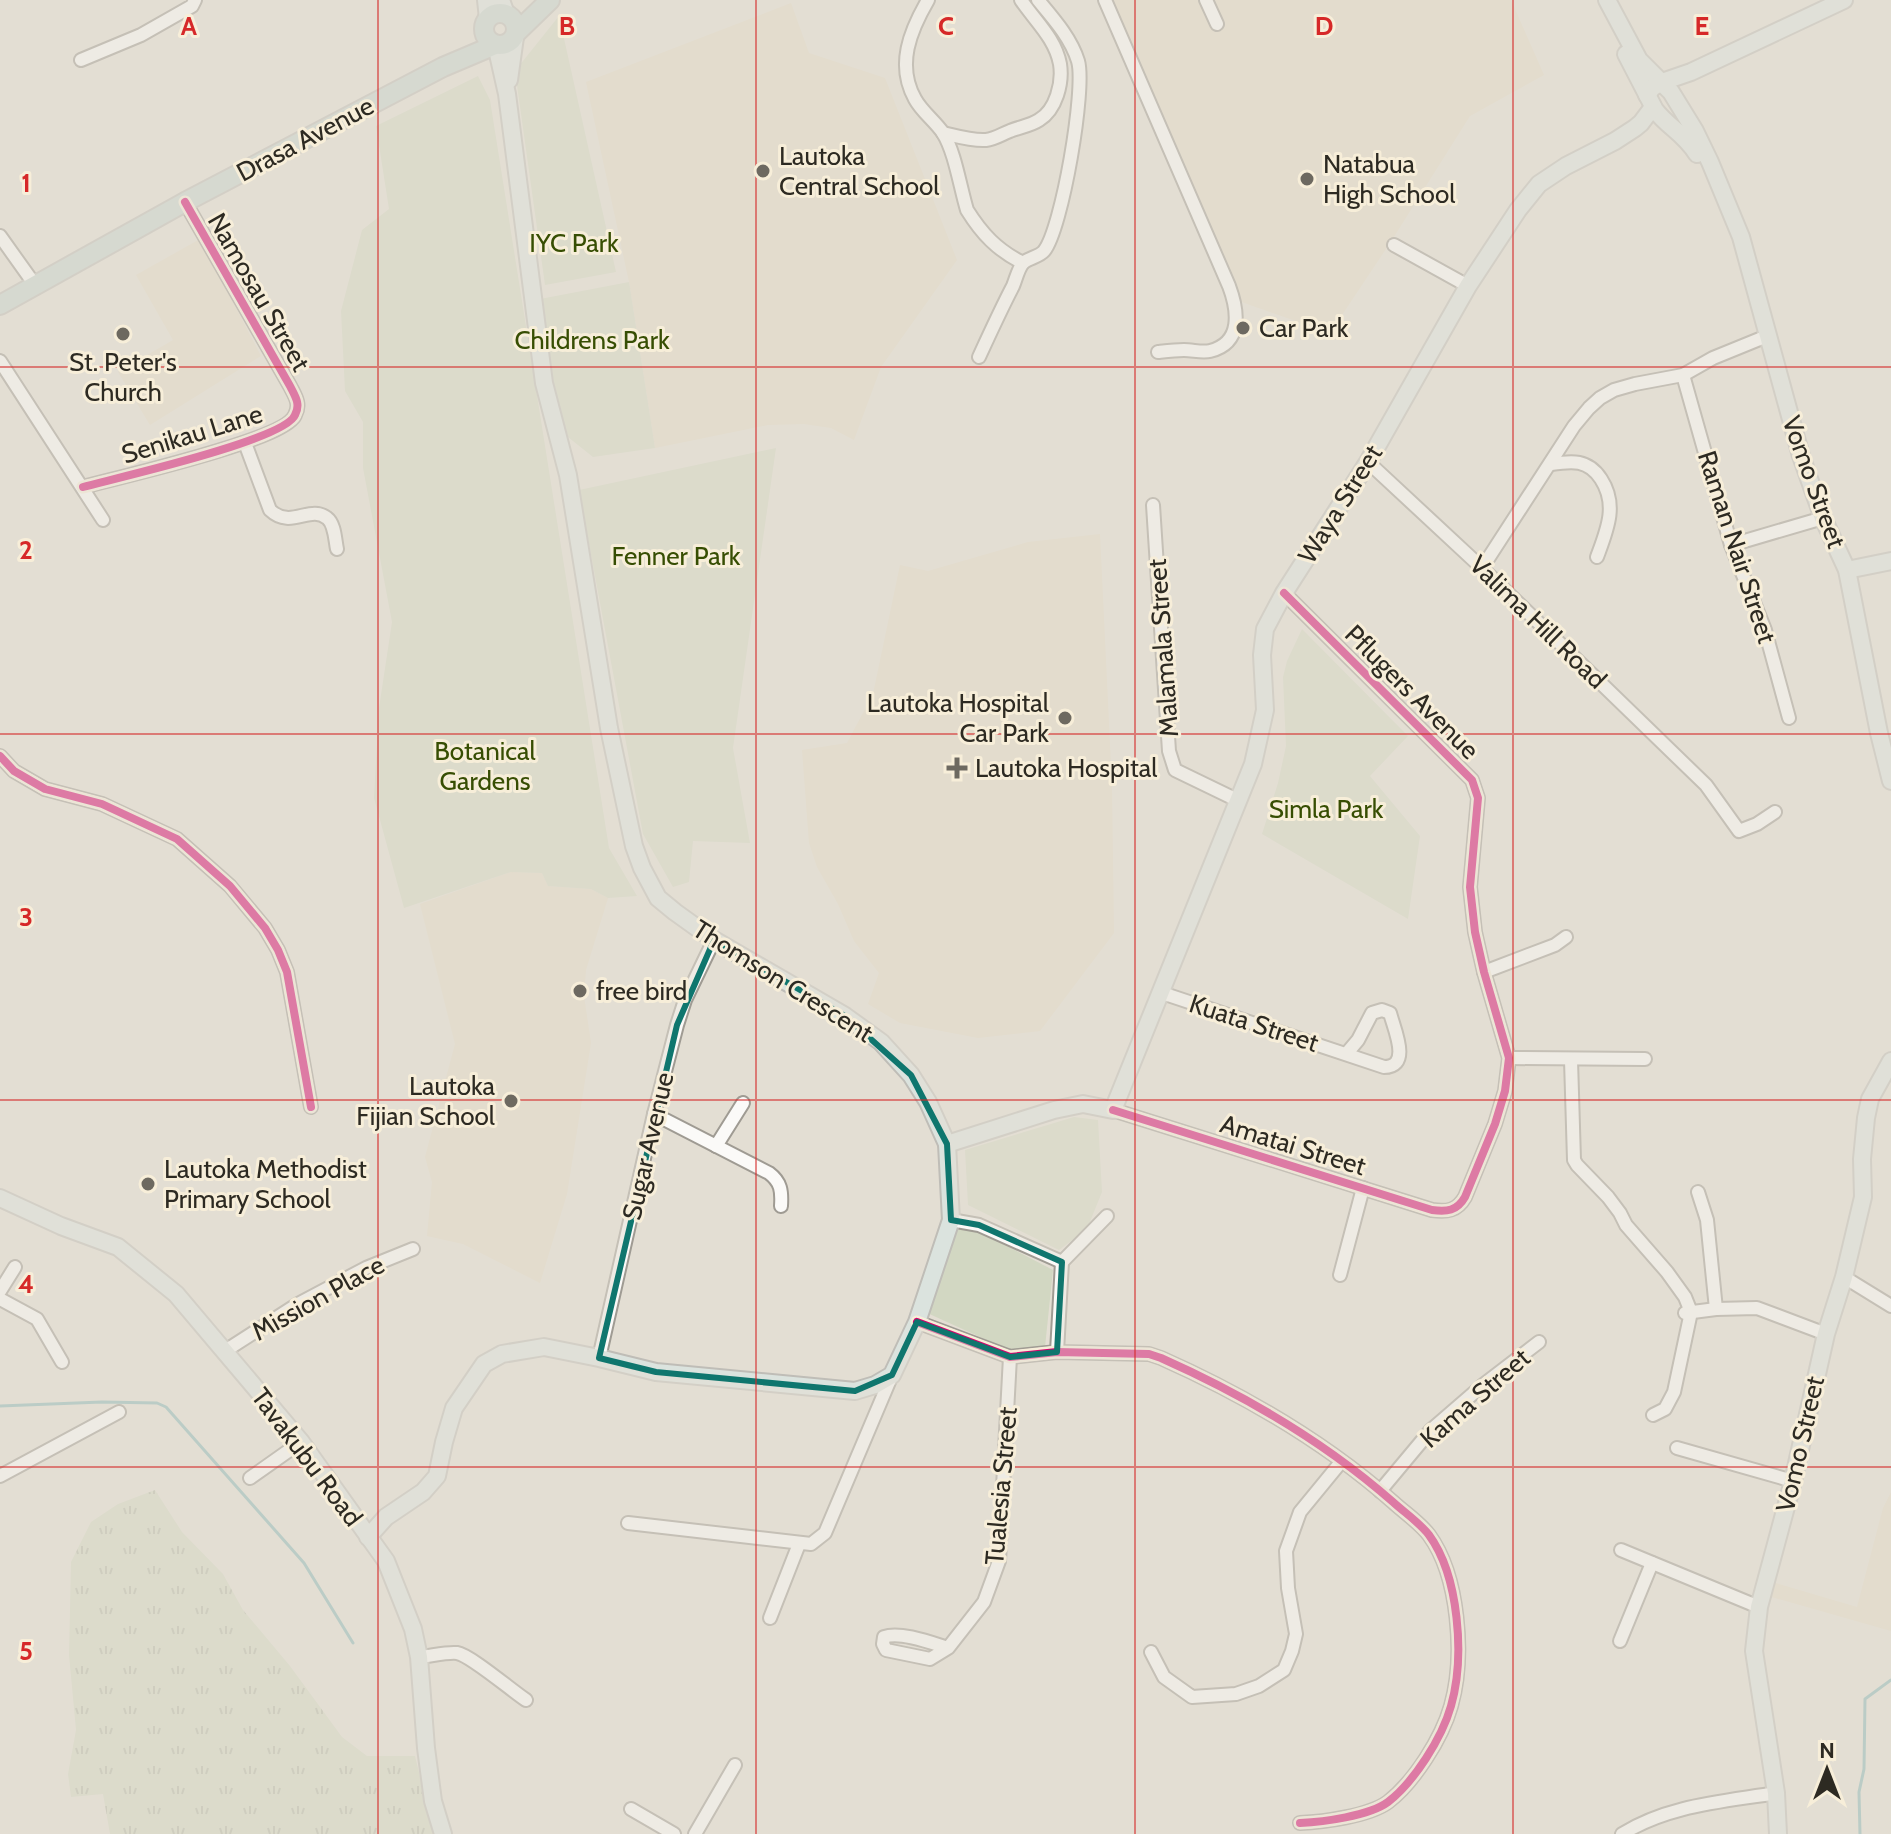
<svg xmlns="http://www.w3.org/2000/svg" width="1891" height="1834" viewBox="0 0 1891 1834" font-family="Cabin,sans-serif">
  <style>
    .built { fill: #e2d9c5 }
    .grass { fill: url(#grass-tufts) }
    .park { fill: #d2d7c2 }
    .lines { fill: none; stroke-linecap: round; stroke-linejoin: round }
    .stream { stroke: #8ab7b6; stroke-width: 3 }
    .minor-casing { stroke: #9f9b93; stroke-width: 16 }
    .major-casing { stroke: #bfbdb7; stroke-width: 20 }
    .highway-casing { stroke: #bfbdb7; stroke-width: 22 }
    .minor { stroke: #fbfaf8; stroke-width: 12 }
    .major { stroke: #dbe3de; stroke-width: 16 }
    .highway { stroke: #c6d3cd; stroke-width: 18 }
    .cycleway-casing { stroke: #f7eed9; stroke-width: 13 }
    .cycleway { stroke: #d6006c; stroke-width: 8 }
    .marked { fill: none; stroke: #0f766e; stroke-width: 6; stroke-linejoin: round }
    .grid { fill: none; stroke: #d62828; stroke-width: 2; stroke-opacity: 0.55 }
    .poi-dot { fill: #6d6960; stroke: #f7eed9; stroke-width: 3 }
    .labels { text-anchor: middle; stroke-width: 6; stroke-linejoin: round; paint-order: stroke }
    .street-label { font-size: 26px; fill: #2d2a22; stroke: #f7eed9 }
    .poi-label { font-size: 26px; fill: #2d2a22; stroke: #f7eed9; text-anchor: start }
    .park-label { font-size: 26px; fill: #374e03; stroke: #f7eed9 }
    .grid-label { font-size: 26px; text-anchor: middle; font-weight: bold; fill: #d62828; stroke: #f7eed9; stroke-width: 6; stroke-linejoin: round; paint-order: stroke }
  </style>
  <defs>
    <pattern id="grass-tufts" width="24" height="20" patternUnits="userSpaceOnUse" patternTransform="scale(2)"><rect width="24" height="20" fill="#d2d7c2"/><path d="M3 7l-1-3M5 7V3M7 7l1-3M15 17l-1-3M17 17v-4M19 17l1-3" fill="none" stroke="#b5b9a6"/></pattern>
  </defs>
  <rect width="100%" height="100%" fill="#e3ded3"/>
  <g class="built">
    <polygon points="1108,0 1511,0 1544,75 1470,116 1390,243 1330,333 1236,300"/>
    <polygon points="791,3 809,53 885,78 957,260 881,367 854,440 831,428 804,424 768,425 655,448 629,282 586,82"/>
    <polygon points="200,239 261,356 150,425 118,372 173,340 136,275"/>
    <polygon points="1100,534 1112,787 1114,933 1040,1031 978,1038 900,1023 868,1004 879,973 854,941 838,904 817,867 809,843 802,750 847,743 873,694 900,565 928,571 1028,542"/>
    <polygon points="511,872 542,873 548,886 591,889 608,898 586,970 584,996 591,1043 567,1194 540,1283 463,1244 427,1236 432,1182 425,1157 455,1044 420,904"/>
    <polygon points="1891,1492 1891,1631 1768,1596 1772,1582 1857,1607 1883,1508"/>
  </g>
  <polygon class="grass" points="155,1490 182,1532 223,1574 243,1610 290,1666 342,1737 367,1756 415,1756 434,1834 110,1834 103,1794 71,1797 68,1774 76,1730 69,1655 71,1562 91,1522 118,1504"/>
  <g class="park">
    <polygon points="559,16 616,272 545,285 515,71"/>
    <polygon points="478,76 490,100 609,848 637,896 608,898 591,889 548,886 542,873 511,872 404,908 374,798 379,708 392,622 363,468 363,422 345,391 341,311 362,230 389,209 376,126"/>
    <polygon points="629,282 655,448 593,457 568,437 553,382 540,299"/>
    <polygon points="776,448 733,748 750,843 693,841 689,882 673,887 643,834 579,490"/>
    <polygon points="1302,629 1408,736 1370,776 1420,836 1408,919 1262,834 1278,783 1286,746 1283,677 1287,661"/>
    <polygon points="1074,1117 1098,1120 1102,1192 1087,1229 1059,1250 968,1205 965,1150"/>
    <polygon points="947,1229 978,1231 1053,1270 1045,1347 1011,1351 914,1307"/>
  </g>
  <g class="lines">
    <g class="stream">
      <polyline points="0,1406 102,1402 157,1403 166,1407 304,1563 353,1643"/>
      <polyline points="1860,1834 1859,1792 1864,1769 1865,1699 1891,1680"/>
    </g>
    <g class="minor-casing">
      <g id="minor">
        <path d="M928 0C910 31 896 65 915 99 922 112 935 121 943 133 955 152 960 187 967 210 982 234 997 250 1023 263"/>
        <path d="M1105 0 1229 286C1238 310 1243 343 1210 351 1202 353 1193 350 1184 350 1175 350 1167 351 1158 352"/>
        <polyline points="1206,0 1217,24"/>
        <polyline points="81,60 141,35 192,6 195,0"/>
        <path d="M943 133C956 136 972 141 986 140 995 139 1002 134 1010 131 1019 127 1030 126 1039 120 1056 110 1063 83 1060 64 1055 38 1035 21 1021 0"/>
        <polyline points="0,236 35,285"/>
        <polyline points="1394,245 1468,286"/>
        <path d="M979 357C990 333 1001 309 1013 286 1016 279 1018 269 1023 263 1028 258 1039 257 1044 251 1062 229 1086 88 1078 61 1071 38 1053 18 1038 0"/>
        <polyline points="0,361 103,520"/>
        <polyline points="1683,375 1731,545 1765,630 1789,718"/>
        <path d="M245 443 270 510C291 530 310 504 327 518 335 524 335 540 337 549"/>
        <polyline points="1368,462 1482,568 1706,785 1739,831 1757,824 1775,812"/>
        <path d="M1551 464C1572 461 1588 459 1601 479 1618 505 1607 530 1597 557"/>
        <path d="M83 487C116 478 285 440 295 415 301 404 295 396 290 386L185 202"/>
        <polyline points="1153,505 1169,751 1175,770 1237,800"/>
        <polyline points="1731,545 1823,518"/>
        <polyline points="1482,568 1574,426 1589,408 1600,398 1614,390 1635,384 1683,375 1713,358 1767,336"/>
        <polyline points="0,756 14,771 45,789 102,804 177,839 230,886 265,928 278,950 287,972 311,1107"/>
        <polyline points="1484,972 1555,945 1566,937"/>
        <path d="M1162 993 1384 1067C1412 1067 1394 1029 1390 1013L1382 1010 1372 1013 1358 1040 1347 1053"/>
        <polyline points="1509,1058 1645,1059"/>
        <polyline points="1571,1060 1574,1160 1577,1165 1608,1197 1620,1213 1626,1225 1667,1272 1685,1297 1691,1312 1674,1392 1665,1409 1653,1415"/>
        <path d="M1113 1110 1432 1210C1447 1212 1457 1211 1465 1197L1495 1124 1505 1091 1509 1058 1484 972 1475 932 1470 887 1478 798 1472 780 1284 593"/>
        <path d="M654 1114 769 1173C781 1182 782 1191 781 1206"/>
        <polyline points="716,1146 743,1103"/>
        <polyline points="1698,1192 1707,1220 1716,1309"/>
        <polyline points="951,1220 979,1225 1062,1262"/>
        <polyline points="1062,1262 1107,1216"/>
        <polyline points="1340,1275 1363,1188"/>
        <polyline points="1844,1277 1891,1306"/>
        <polyline points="0,1291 15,1267"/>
        <polyline points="0,1299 37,1319 62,1362"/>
        <polyline points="1685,1313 1716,1309 1757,1308 1826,1334"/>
        <path d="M917 1322 1010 1357 1057 1352 1149 1354 1161 1358C1244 1395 1325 1442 1393 1502 1405 1513 1420 1523 1429 1535 1459 1576 1465 1657 1451 1706 1442 1738 1414 1782 1388 1802 1369 1816 1323 1822 1300 1823"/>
        <polyline points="225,1351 298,1304 366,1268 413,1249"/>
        <polyline points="1057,1352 1062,1262"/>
        <polyline points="599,1358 654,1114 677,1025 685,1000 714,940"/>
        <polyline points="1677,1448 1793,1481"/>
        <polyline points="0,1476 119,1412"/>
        <polyline points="250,1478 301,1442"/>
        <polyline points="1380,1491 1431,1430 1483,1385 1539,1342"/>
        <polyline points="628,1523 811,1544 825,1533 892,1375"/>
        <polyline points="1621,1550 1759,1607"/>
        <polyline points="770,1618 799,1544"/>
        <polyline points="1620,1641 1652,1563"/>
        <path d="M948 1648C932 1643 900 1631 884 1637L883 1644 886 1650 930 1659 948 1648 984 1602 999 1561 1010 1357"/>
        <polyline points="1151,1652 1164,1677 1192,1697 1236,1694 1259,1686 1284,1670 1292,1651 1296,1634 1288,1588 1286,1551 1300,1512 1341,1462"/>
        <path d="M419 1657C431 1656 446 1652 457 1653 470 1655 511 1690 526 1700"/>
        <polyline points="631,1809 674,1834"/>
        <polyline points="695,1834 735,1765"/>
        <path d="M1622 1834C1669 1805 1722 1802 1776 1793"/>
      </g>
    </g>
    <g class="major-casing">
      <g id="major">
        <polyline points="486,0 488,19"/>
        <polyline points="501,0 506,14"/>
        <polyline points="1607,0 1639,60 1671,92 1695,131 1710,162 1741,237 1801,456 1823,518 1847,570 1879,733 1891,781"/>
        <path d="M1626 54 1655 110C1669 128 1684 133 1697 154"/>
        <polyline points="509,80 515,37"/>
        <polyline points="1647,95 1652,88 1662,82 1691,72 1844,0"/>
        <polyline points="1847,570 1891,561"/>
        <polyline points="947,1144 1054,1110 1083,1104 1113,1110 1253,764 1265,710 1262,655 1265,629 1284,593 1368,462 1468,286 1518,210 1539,184 1566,166 1615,141 1635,128 1641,123 1653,107"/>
        <polyline points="0,1198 61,1226 118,1247 176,1294 301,1442 386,1561 413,1629 419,1657 426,1748 433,1801 443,1834"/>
        <polyline points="368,1537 386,1517 423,1492 437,1476 444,1442 454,1408 484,1364 502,1354 544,1347 599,1358 656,1372 855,1391 875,1385 892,1375 917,1322 951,1220 947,1144 928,1102 911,1075 881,1042 845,1016 714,940 675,912 658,898 642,868 634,846 609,728 568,475 544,383 507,94 496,45"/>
        <polyline points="1778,1834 1776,1793 1754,1651 1759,1607 1793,1481 1826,1334 1844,1277 1863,1197 1862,1159 1866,1118 1870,1099 1891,1061"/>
      </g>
    </g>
    <g class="highway-casing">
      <g id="highway">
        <circle cx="500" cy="29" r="16"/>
        <polyline points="516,33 550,0"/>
        <polyline points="0,305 185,202 443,67 495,45"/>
      </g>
    </g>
    <use href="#minor" class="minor"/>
    <use href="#major" class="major"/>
    <use href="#highway" class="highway"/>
    <g class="cycleway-casing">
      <g id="cycleway">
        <path d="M83 487C116 478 285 440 295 415 301 404 295 396 290 386L185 202"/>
        <polyline points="0,756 14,771 45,789 102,804 177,839 230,886 265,928 278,950 287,972 311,1107"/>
        <path d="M1113 1110 1432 1210C1447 1212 1457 1211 1465 1197L1495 1124 1505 1091 1509 1058 1484 972 1475 932 1470 887 1478 798 1472 780 1284 593"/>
        <path d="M917 1322 1010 1357 1057 1352 1149 1354 1161 1358C1244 1395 1325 1442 1393 1502 1405 1513 1420 1523 1429 1535 1459 1576 1465 1657 1451 1706 1442 1738 1414 1782 1388 1802 1369 1816 1323 1822 1300 1823"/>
      </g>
    </g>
    <use href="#cycleway" class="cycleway"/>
  </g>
  <path d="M0 0H1891V1834H0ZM714 940 845 1016 911 1075 947 1144 951 1220 979 1225 1062 1262 1057 1352 1010 1357 917 1322 892 1375 855 1391 656 1372 599 1358 677 1025Z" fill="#e3ded3" fill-opacity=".55" fill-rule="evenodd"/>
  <path class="marked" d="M714 940 845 1016 911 1075 947 1144 951 1220 979 1225 1062 1262 1057 1352 1010 1357 917 1322 892 1375 855 1391 656 1372 599 1358 677 1025Z"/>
  <path class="grid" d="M378 0V1834M756 0V1834M1135 0V1834M1513 0V1834M0 367H1891M0 734H1891M0 1100H1891M0 1467H1891"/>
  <g class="poi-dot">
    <circle cx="763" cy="171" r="8"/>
    <circle cx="1307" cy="179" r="8"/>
    <circle cx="1243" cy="328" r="8"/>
    <circle cx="123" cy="334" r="8"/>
    <circle cx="1065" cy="718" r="8"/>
    <path d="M953 756h8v8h8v8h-8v8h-8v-8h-8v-8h8z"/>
    <circle cx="580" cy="991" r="8"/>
    <circle cx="511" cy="1101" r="8"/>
    <circle cx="148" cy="1184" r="8"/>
  </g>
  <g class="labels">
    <g class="street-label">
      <text transform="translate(305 139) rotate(-28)" y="9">Drasa Avenue</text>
      <text transform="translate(259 292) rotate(60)" y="9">Namosau Street</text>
      <text transform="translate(192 434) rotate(-17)" y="9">Senikau Lane</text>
      <text transform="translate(1814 482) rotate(70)" y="9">Vomo Street</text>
      <text transform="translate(1340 504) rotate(-58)" y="9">Waya Street</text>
      <text transform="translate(1737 547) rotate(72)" y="9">Raman Nair Street</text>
      <text transform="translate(1538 622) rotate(44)" y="9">Valima Hill Road</text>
      <text transform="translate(1163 648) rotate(-94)" y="9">Malamala Street</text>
      <text transform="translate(1412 692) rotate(45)" y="9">Pflugers Avenue</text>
      <text transform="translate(783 981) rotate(32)" y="9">Thomson Crescent</text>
      <text transform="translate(1254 1023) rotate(18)" y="9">Kuata Street</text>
      <text transform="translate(1293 1145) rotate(17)" y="9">Amatai Street</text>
      <text transform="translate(648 1146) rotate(-77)" y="9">Sugar Avenue</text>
      <text transform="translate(318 1298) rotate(-29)" y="9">Mission Place</text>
      <text transform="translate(1475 1398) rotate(-41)" y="9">Kama Street</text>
      <text transform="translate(1800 1444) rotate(-77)" y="9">Vomo Street</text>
      <text transform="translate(307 1457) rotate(53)" y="9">Tavakubu Road</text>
      <text transform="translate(1001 1486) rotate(-85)" y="9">Tualesia Street</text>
    </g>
    <g class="poi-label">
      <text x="779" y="165">Lautoka<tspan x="779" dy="30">Central School</tspan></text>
      <text x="1323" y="173">Natabua<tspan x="1323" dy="30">High School</tspan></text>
      <text x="1259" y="337">Car Park</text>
      <text x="123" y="371" text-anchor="middle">St. Peter's<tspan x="123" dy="30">Church</tspan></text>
      <text x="1049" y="712" text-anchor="end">Lautoka Hospital<tspan x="1049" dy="30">Car Park</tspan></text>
      <text x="975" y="777">Lautoka Hospital</text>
      <text x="596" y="1000">free bird</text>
      <text x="495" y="1095" text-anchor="end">Lautoka<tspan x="495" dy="30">Fijian School</tspan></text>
      <text x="164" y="1178">Lautoka Methodist<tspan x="164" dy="30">Primary School</tspan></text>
    </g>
    <g class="park-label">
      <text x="574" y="252">IYC Park</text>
      <text x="592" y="349">Childrens Park</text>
      <text x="676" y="565">Fenner Park</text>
      <text x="485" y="760">Botanical<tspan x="485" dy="30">Gardens</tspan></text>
      <text x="1326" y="818">Simla Park</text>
    </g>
  </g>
  <g class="grid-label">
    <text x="189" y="35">A</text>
    <text x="567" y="35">B</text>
    <text x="946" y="35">C</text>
    <text x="1324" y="35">D</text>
    <text x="1702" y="35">E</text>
    <text x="26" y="192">1</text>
    <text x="26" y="559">2</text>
    <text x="26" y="926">3</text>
    <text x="26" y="1293">4</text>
    <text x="26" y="1660">5</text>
  </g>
  <g transform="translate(1827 1770)" stroke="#f7eed9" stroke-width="6" paint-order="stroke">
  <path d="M0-6L14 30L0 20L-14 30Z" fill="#2d2a22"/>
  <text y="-12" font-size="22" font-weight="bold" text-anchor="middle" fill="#2d2a22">N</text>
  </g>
</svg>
